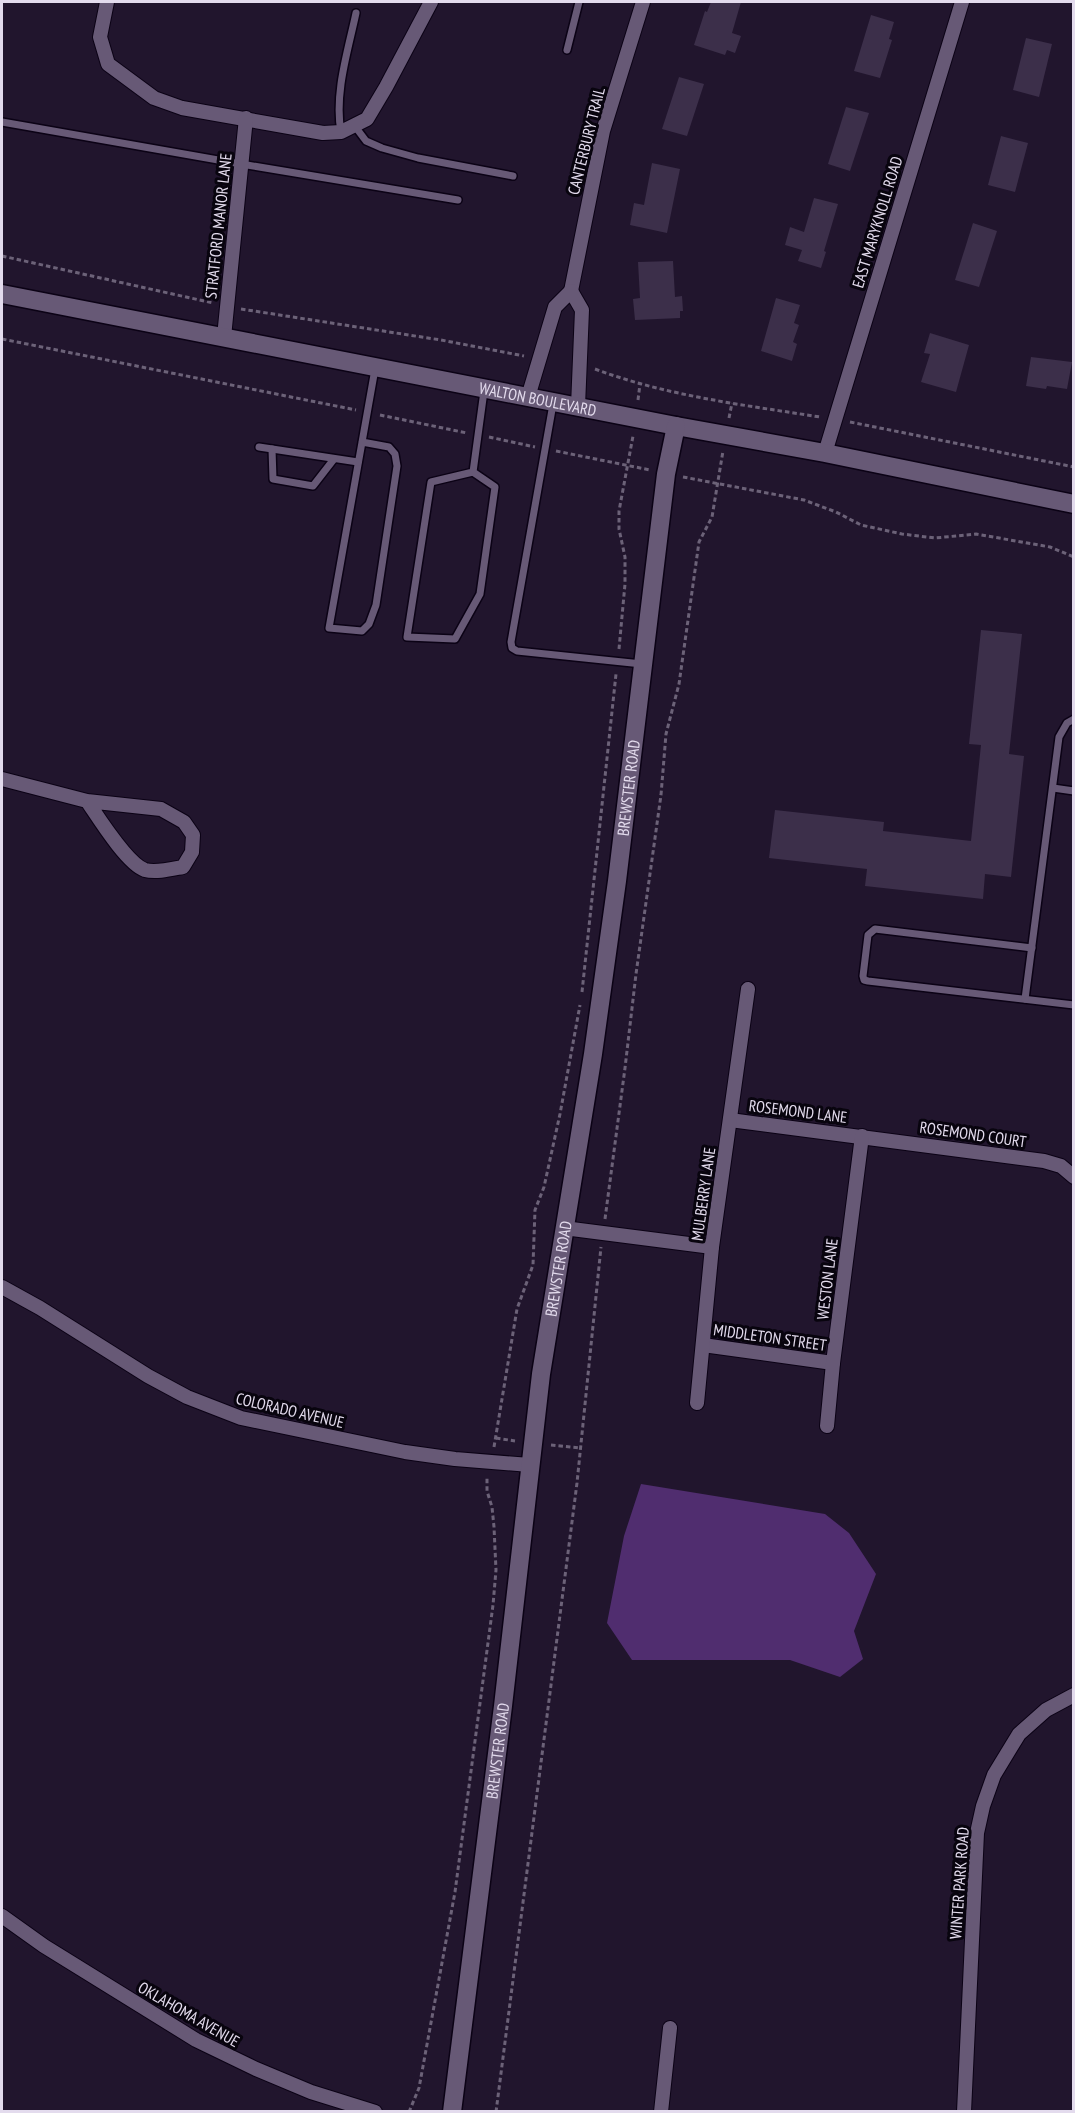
<svg xmlns="http://www.w3.org/2000/svg" width="1075" height="2113" viewBox="0 0 1075 2113" font-family="'PT Sans Narrow',sans-serif">
  <style>
    .water { fill: #502d6f }
    .building { fill: #3c2f4a }
    .lines { fill: none; stroke-linecap: round; stroke-linejoin: round }
    .lane-casing { stroke: #0b0215; stroke-width: 10 }
    .street-casing { stroke: #0b0215; stroke-width: 16 }
    .secondary-casing { stroke: #0b0215; stroke-width: 21 }
    .path { stroke: #6c6278; stroke-width: 3; stroke-dasharray: 4.5 3; stroke-linecap: butt }
    .lane { stroke: #675976; stroke-width: 7 }
    .street { stroke: #675976; stroke-width: 14 }
    .secondary { stroke: #675976; stroke-width: 18 }
    .labels { text-anchor: middle; stroke-width: 6; stroke-linejoin: round; paint-order: stroke }
    .street-label { font-size: 16px; fill: #e3dbed; stroke: #08040e }
  </style>
  <rect width="100%" height="100%" fill="#21152d"/>
  <polygon class="water" points="641,1484 825,1514 849,1533 876,1574 854,1631 863,1659 840,1677 790,1660 632,1660 607,1623 624,1536"/>
  <g class="building">
    <polygon points="711,2 741,2 732,33 741,36 735,53 727,50 725,55 694,45 705,11 707,12"/>
    <polygon points="871,15 894,22 889,39 892,40 880,78 854,71"/>
    <polygon points="1026,38 1052,44 1039,97 1013,90"/>
    <polygon points="679,77 704,84 687,136 662,129"/>
    <polygon points="846,107 869,113 850,171 828,164"/>
    <polygon points="1001,136 1028,143 1015,192 988,185"/>
    <polygon points="652,163 680,169 667,233 630,225 634,203 644,205"/>
    <polygon points="814,198 838,204 824,251 826,252 821,268 798,261 802,250 785,245 790,227 804,232"/>
    <polygon points="973,223 997,231 979,287 955,280"/>
    <polygon points="673,261 675,297 682,296 683,311 680,311 680,318 635,320 633,299 640,298 638,262"/>
    <polygon points="776,298 800,305 794,323 799,325 793,342 797,344 792,361 761,351"/>
    <polygon points="930,333 969,345 956,392 921,382 930,354 924,353"/>
    <polygon points="1031,357 1072,362 1067,389 1047,386 1046,389 1026,386"/>
    <polygon points="981,630 1022,634 1009,754 1024,756 1011,877 985,874 983,899 865,886 867,869 769,858 775,810 884,822 883,831 971,841 981,745 969,744"/>
  </g>
  <g class="lines">
    <g class="lane-casing">
      <g id="lane">
        <polyline points="567,50 579,2"/>
        <polyline points="2,122 241,164 458,200"/>
        <polyline points="354,125 366,141 382,148 418,158 513,176"/>
        <path d="M341 132C334 93 348 51 356 13"/>
        <polyline points="553,404 511,642 512,648 517,651 642,664"/>
        <polyline points="362,442 389,447 395,454 397,466 376,605 369,624 362,631 329,628 375,369"/>
        <polyline points="259,447 358,462"/>
        <polyline points="272,449 273,479 313,486 334,459"/>
        <polyline points="473,472 495,487 480,594 455,639 407,637 431,482 473,472 484,391"/>
        <polyline points="1053,788 1074,791"/>
        <polyline points="1032,948 875,929 868,935 863,976 864,980 868,981 1074,1005"/>
        <polyline points="1025,999 1059,737 1067,723 1074,719"/>
      </g>
    </g>
    <g class="street-casing">
      <g id="street">
        <polyline points="107,2 100,37 108,64 154,98 182,108 323,133 341,132 367,119 386,87 431,2"/>
        <polyline points="571,291 603,131 643,2"/>
        <polyline points="224,337 246,118"/>
        <polyline points="528,397 555,307 571,291 582,310 578,406"/>
        <polyline points="825,453 962,2"/>
        <path d="M2 779 87 801 161 809 184 822 193 835 192 852 183 867C172 869 156 873 145 870 127 864 98 817 87 801"/>
        <polyline points="730,1120 1044,1161 1061,1166 1074,1177"/>
        <polyline points="564,1228 712,1247"/>
        <polyline points="2,1287 40,1308 148,1376 187,1397 241,1418 405,1452 455,1459 530,1465"/>
        <polyline points="703,1345 833,1363"/>
        <polyline points="697,1403 712,1247 748,989"/>
        <polyline points="827,1426 833,1363 862,1136"/>
        <polyline points="2,1916 44,1946 196,2040 256,2069 311,2092 375,2112"/>
        <polyline points="661,2112 670,2028"/>
        <polyline points="964,2112 977,1833 983,1806 994,1775 1019,1734 1046,1710 1074,1695"/>
      </g>
    </g>
    <g class="secondary-casing">
      <g id="secondary">
        <path id="s1" d="M2 294 676 426 825 453 1074 504"/>
        <path id="s2" d="M452 2112 503 1706 541 1374 593 1054 617 881 666 474 676 426"/>
      </g>
    </g>
    <g class="path">
      <polyline points="2,256 213,303"/>
      <polyline points="241,309 441,340 524,356"/>
      <polyline points="2,339 356,410"/>
      <path d="M595 369C667 396 744 405 820 417"/>
      <polyline points="638,400 640,384"/>
      <polyline points="380,415 467,433"/>
      <polyline points="729,418 732,403"/>
      <polyline points="850,422 1074,467"/>
      <polyline points="489,437 535,447"/>
      <polyline points="556,451 650,470"/>
      <polyline points="683,477 804,500 836,512 861,525 902,534 935,538 976,534 1050,547 1074,557"/>
      <polyline points="619,649 625,584 625,557 619,529 619,511 633,436"/>
      <polyline points="582,992 616,674"/>
      <polyline points="605,1219 625,1068 636,974 661,795 666,734 679,684 699,542 712,517 723,451"/>
      <polyline points="496,1438 515,1441"/>
      <polyline points="551,1445 580,1448"/>
      <polyline points="494,1447 517,1309 533,1265 535,1210 544,1187 560,1114 580,1005"/>
      <polyline points="409,2112 419,2088 455,1892 493,1605 496,1570 494,1527 492,1507 487,1491 487,1477"/>
      <polyline points="496,2112 577,1483 601,1247"/>
    </g>
    <use href="#lane" class="lane"/>
    <use href="#street" class="street"/>
    <use href="#secondary" class="secondary"/>
  </g>
  <g class="labels">
    <g class="street-label">
      <text transform="translate(586 141) rotate(-76)" y="6">CANTERBURY TRAIL</text>
      <text transform="translate(877 222) rotate(-73)" y="6">EAST MARYKNOLL ROAD</text>
      <text transform="translate(218 226) rotate(-84)" y="6">STRATFORD MANOR LANE</text>
      <text dy="6" stroke="none"><textPath href="#s1" startOffset="546">WALTON BOULEVARD</textPath></text>
      <text dy="6" stroke="none"><textPath href="#s2" startOffset="1336">BREWSTER ROAD</textPath></text>
      <text transform="translate(798 1111) rotate(7)" y="6">ROSEMOND LANE</text>
      <text transform="translate(973 1134) rotate(8)" y="6">ROSEMOND COURT</text>
      <text transform="translate(703 1194) rotate(-82)" y="6">MULBERRY LANE</text>
      <text dy="6" stroke="none"><textPath href="#s2" startOffset="850">BREWSTER ROAD</textPath></text>
      <text transform="translate(827 1279) rotate(-83)" y="6">WESTON LANE</text>
      <text transform="translate(770 1337) rotate(8)" y="6">MIDDLETON STREET</text>
      <text transform="translate(290 1410) rotate(13)" y="6">COLORADO AVENUE</text>
      <text dy="6" stroke="none"><textPath href="#s2" startOffset="364">BREWSTER ROAD</textPath></text>
      <text transform="translate(959 1883) rotate(-86)" y="6">WINTER PARK ROAD</text>
      <text transform="translate(189 2014) rotate(30)" y="6">OKLAHOMA AVENUE</text>
    </g>
  </g>
  <rect width="1075" height="2113" fill="none" stroke="#e3dbed" stroke-width="6"/>
</svg>
